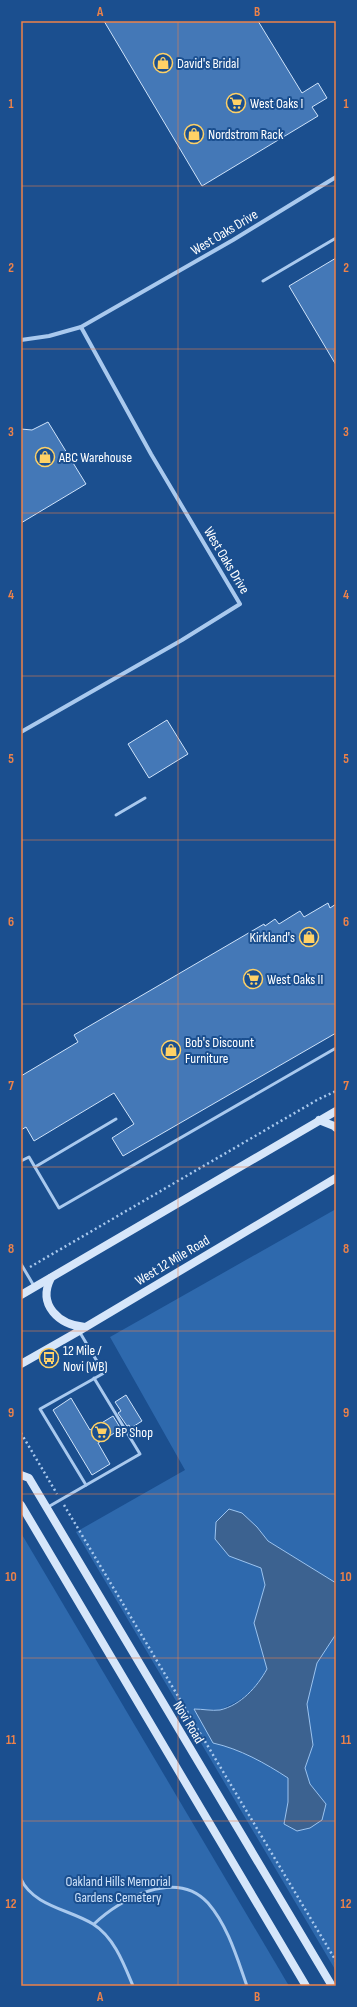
<svg xmlns="http://www.w3.org/2000/svg" width="357" height="2007" viewBox="0 0 357 2007" font-family="'Sofia Sans Condensed',sans-serif">
  <style>
    .green { fill: #2e69ad }
    .water { fill: #3c6290; stroke: #9cc4f0 }
    .building { fill: #4478b7; stroke: #cfe3fa }
    .lines { fill: none; stroke-linecap: round; stroke-linejoin: round }
    .path { stroke: #a9c9ee; stroke-width: 2.5; stroke-dasharray: 2 3; stroke-linecap: butt }
    .lane { stroke: #a9c9ee; stroke-width: 3 }
    .street { stroke: #a9c9ee; stroke-width: 4 }
    .secondary { stroke: #d6e6fa; stroke-width: 8 }
    .grid { fill: none; stroke: #ee8249; stroke-width: 1; stroke-opacity: 0.55 }
    .labels { text-anchor: middle; stroke-width: 4; stroke-linejoin: round; paint-order: stroke }
    .poi-label { font-size: 14px; fill: #fff; stroke: #1b4f8f; text-anchor: start }
    .street-label { font-size: 14px; fill: #fff; stroke: #1b4f8f }
    .park-label { font-size: 14px; fill: #cfe3fa; stroke: #1b4f8f }
    .neatline { fill: none; stroke: #ee8249; stroke-width: 1.5 }
    .grid-label { font-size: 13px; text-anchor: middle; font-weight: bold; fill: #ee8249 }
  </style>
  <rect width="100%" height="100%" fill="#1b4f8f"/>
  <g class="green">
    <path d="M336 1209V1583L268 1541 257 1527 250 1563 261 1568 265 1585 254 1623 267 1669 256 1688 238 1701 220 1710 195 1709 213 1743C240 1749 265 1763 288 1778V1802L284 1824 326 1804 310 1784 305 1768 313 1745 307 1704 317 1663 336 1634V1971L76 1532 185 1470 110 1337Z"/>
    <polygon points="21,1533 289,1986 21,1986"/>
  </g>
  <path class="water" d="M229 1509 242 1513 257 1527 268 1541 336 1583V1634L317 1663 307 1704 313 1745 305 1768 310 1784 326 1804 322 1820 310 1828 297 1831 284 1824 288 1802V1778C265 1763 240 1749 213 1743L194 1709C202 1709 212 1711 220 1710 241 1705 257 1687 267 1669L254 1623 265 1585 261 1568 229 1556 215 1539 216 1522Z"/>
  <g class="building">
    <polygon points="104,21 258,21 302,93 318,83 327,98 312,107 318,116 202,186"/>
    <polygon points="336,258 336,365 289,286"/>
    <polygon points="48,422 86,484 21,523 21,429 32,430"/>
    <polygon points="167,720 188,754 149,778 128,744"/>
    <polygon points="328,903 330,908 336,904 336,1033 123,1156 112,1138 134,1124 114,1093 34,1141 26,1127 21,1130 21,1076 78,1042 74,1035 264,924 265,926 275,919 279,924 300,911 304,917"/>
    <polygon points="126,1395 142,1421 131,1428 129,1425 127,1426 118,1413 121,1411 115,1402"/>
    <polygon points="71,1398 90,1430 113,1416 121,1429 98,1443 110,1464 92,1475 53,1410"/>
  </g>
  <g class="lines">
    <g class="path">
      <polyline points="30,1267 317,1100 336,1091"/>
      <polyline points="21,1433 57,1494"/>
      <polyline points="64,1505 336,1961"/>
    </g>
    <g class="lane">
      <polyline points="263,281 336,238"/>
      <polyline points="116,815 145,798"/>
      <polyline points="21,1161 29,1157 59,1208 336,1048"/>
      <polyline points="35,1167 116,1119"/>
      <polyline points="21,1264 34,1286"/>
      <polyline points="79,1331 104,1373 40,1409 86,1485"/>
      <polyline points="48,1507 140,1454 94,1378"/>
      <path d="M21 1879C33 1906 71 1910 93 1924 114 1937 124 1964 133 1986"/>
      <path d="M94 1924C120 1899 176 1868 208 1903 228 1926 237 1958 247 1986"/>
    </g>
    <g class="street">
      <polyline points="21,340 49,336 81,327 233,240 336,177"/>
      <polyline points="21,732 182,640 240,604 151,454 81,327"/>
    </g>
    <g class="secondary">
      <polyline points="319,1120 334,1126 336,1128"/>
      <path d="M51 1278C37 1305 59 1325 85 1327"/>
      <polyline points="21,1295 336,1111"/>
      <polyline points="21,1364 79,1331 336,1178"/>
      <polyline points="21,1475 29,1478 332,1986"/>
      <polyline points="21,1505 306,1986"/>
    </g>
  </g>
  <path class="grid" d="M178 21V1986M21 186H336M21 349H336M21 513H336M21 676H336M21 840H336M21 1004H336M21 1167H336M21 1331H336M21 1494H336M21 1658H336M21 1821H336"/>
  <defs>
    <g id="shop-ring" transform="scale(1)"><circle r="9.5" fill="#1b4f8f" stroke="#ffd166" stroke-width="1.5"/><path d="M-5-2.5h2.3a2.7 3.5 0 0 1 5.4 0H5L5.5 6h-11ZM-1.5-2.5h3a1.5 2.3 0 0 0-3 0Z" fill="#ffd166"/></g>
    <g id="supermarket-ring" transform="scale(1)"><circle r="9.5" fill="#1b4f8f" stroke="#ffd166" stroke-width="1.5"/><path d="M-6-5.5h2.5l.6 2H6L4.5 2H-2.5L-4.4-4H-6ZM-1.5 3.2a1.3 1.3 0 1 0 .1 0ZM3 3.2a1.3 1.3 0 1 0 .1 0Z" fill="#ffd166"/></g>
    <g id="bus-ring" transform="scale(1)"><circle r="9.5" fill="#1b4f8f" stroke="#ffd166" stroke-width="1.5"/><path d="M-5-6H5V4H4V6H2V4H-2V6H-4V4H-5ZM-3.5-4V0h7V-4ZM-3.5 1.2v1.5H-2V1.2ZM2 1.2v1.5H3.5V1.2Z" fill="#ffd166"/></g>
  </defs>
  <g fill-rule="evenodd">
    <use href="#shop-ring" x="163" y="63"/>
    <use href="#supermarket-ring" x="236" y="103"/>
    <use href="#shop-ring" x="194" y="134"/>
    <use href="#shop-ring" x="45" y="457"/>
    <use href="#shop-ring" x="309" y="937"/>
    <use href="#supermarket-ring" x="253" y="979"/>
    <use href="#shop-ring" x="171" y="1050"/>
    <use href="#bus-ring" x="49" y="1358"/>
    <use href="#supermarket-ring" x="101" y="1432"/>
  </g>
  <g class="labels">
    <g class="poi-label">
      <text x="177" y="68">David's Bridal</text>
      <text x="250" y="108">West Oaks I</text>
      <text x="208" y="139">Nordstrom Rack</text>
      <text x="59" y="462">ABC Warehouse</text>
      <text x="295" y="942" text-anchor="end">Kirkland's</text>
      <text x="267" y="984">West Oaks II</text>
      <text x="185" y="1047">Bob's Discount<tspan x="185" dy="16">Furniture</tspan></text>
      <text x="63" y="1355">12 Mile /<tspan x="63" dy="16">Novi (WB)</tspan></text>
      <text x="115" y="1437">BP Shop</text>
    </g>
    <g class="street-label">
      <text transform="translate(224 232) rotate(-31)" y="5">West Oaks Drive</text>
      <text transform="translate(227 560) rotate(59)" y="5">West Oaks Drive</text>
      <text transform="translate(172 1260) rotate(-31)" y="5">West 12 Mile Road</text>
      <text transform="translate(189 1722) rotate(59)" y="5">Novi Road</text>
    </g>
    <g class="park-label">
      <text x="118" y="1886">Oakland Hills Memorial<tspan x="118" dy="16">Gardens Cemetery</tspan></text>
    </g>
  </g>
  <rect width="357" height="2007" fill="none" stroke="#1b4f8f" stroke-width="44"/>
  <rect x="22" y="22" width="313" height="1963" class="neatline"/>
  <g class="grid-label">
    <text x="100" y="16">A</text>
    <text x="257" y="16">B</text>
    <text x="11" y="108">1</text>
    <text x="346" y="108">1</text>
    <text x="11" y="272">2</text>
    <text x="346" y="272">2</text>
    <text x="11" y="436">3</text>
    <text x="346" y="436">3</text>
    <text x="11" y="599">4</text>
    <text x="346" y="599">4</text>
    <text x="11" y="763">5</text>
    <text x="346" y="763">5</text>
    <text x="11" y="926">6</text>
    <text x="346" y="926">6</text>
    <text x="11" y="1090">7</text>
    <text x="346" y="1090">7</text>
    <text x="11" y="1253">8</text>
    <text x="346" y="1253">8</text>
    <text x="11" y="1417">9</text>
    <text x="346" y="1417">9</text>
    <text x="11" y="1581">10</text>
    <text x="346" y="1581">10</text>
    <text x="11" y="1744">11</text>
    <text x="346" y="1744">11</text>
    <text x="11" y="1908">12</text>
    <text x="346" y="1908">12</text>
    <text x="100" y="2001">A</text>
    <text x="257" y="2001">B</text>
  </g>
</svg>
